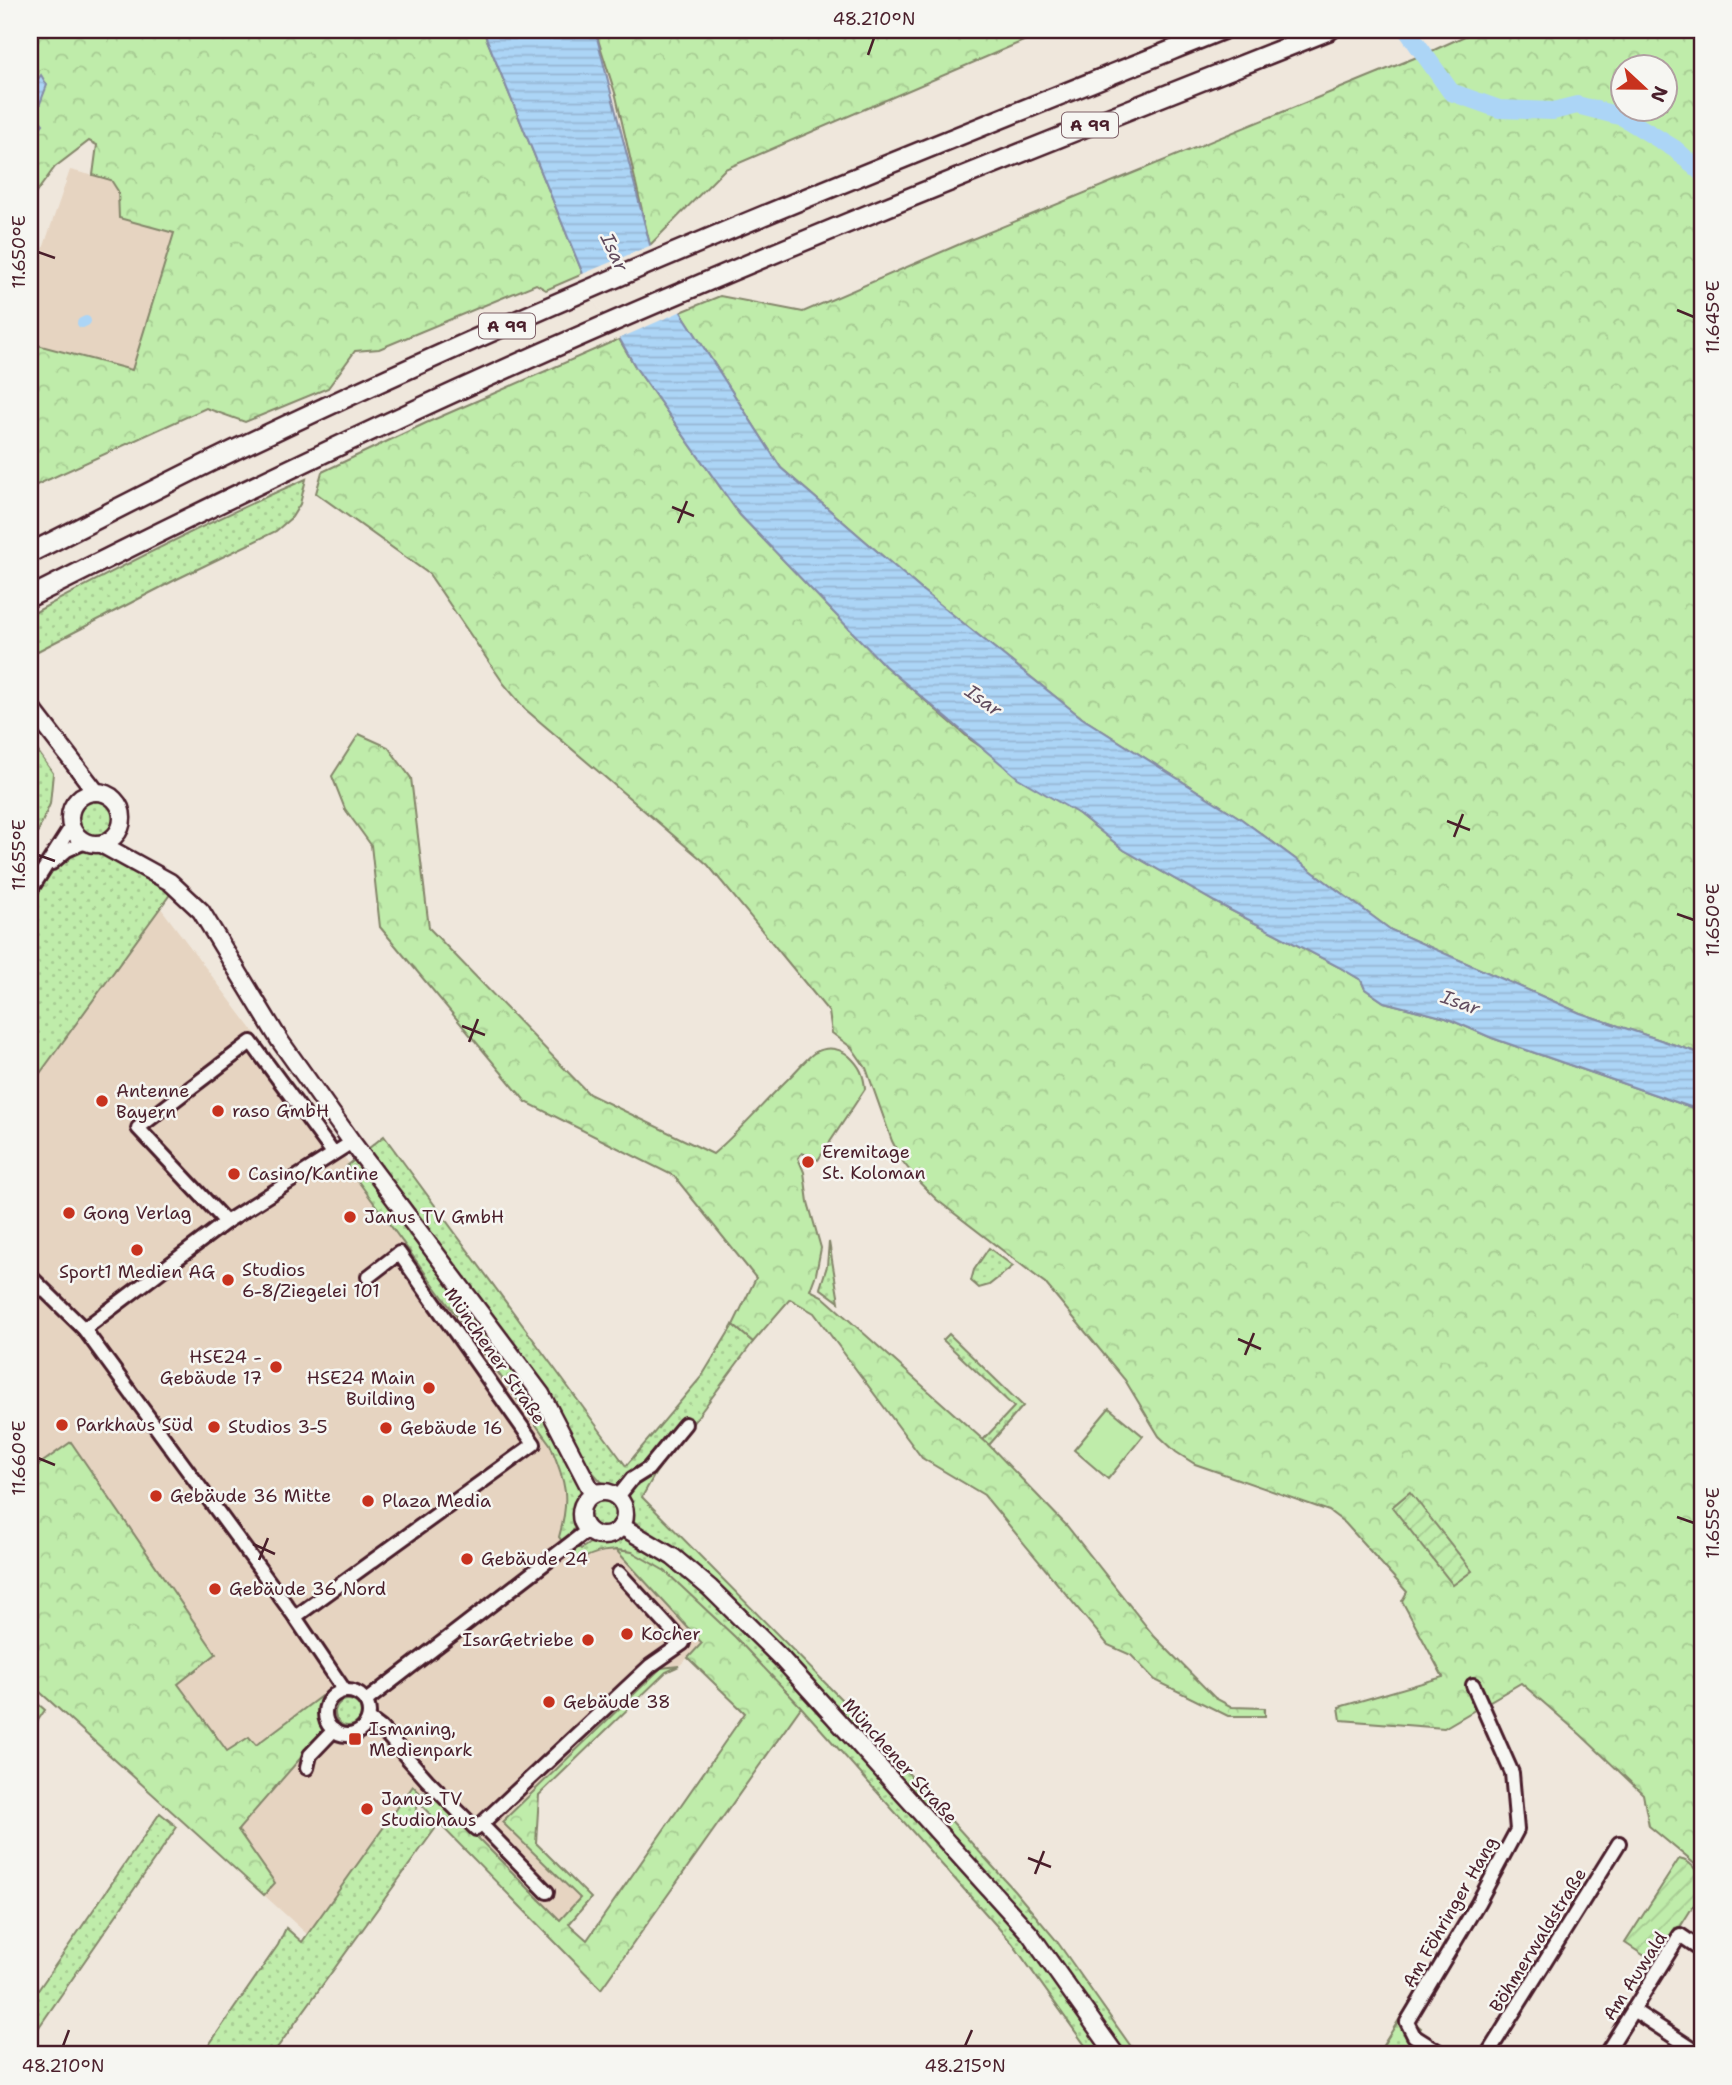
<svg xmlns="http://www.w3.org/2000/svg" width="1732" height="2085" viewBox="0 0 1732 2085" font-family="'Shantell Sans',sans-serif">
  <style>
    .built { fill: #e6d4c1 }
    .grass { fill: url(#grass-dots); stroke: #84866a; stroke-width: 2; fill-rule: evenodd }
    .forest { fill: url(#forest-crowns); stroke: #84866a; stroke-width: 2; fill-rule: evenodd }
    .garden { fill: url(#garden-furrows); stroke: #84866a; stroke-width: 2 }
    .pitch { fill: #bfecaa; stroke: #84866a; stroke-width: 2 }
    .water { fill: url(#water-rules); stroke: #858ca5; stroke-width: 2 }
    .pier { fill: #efe7dc }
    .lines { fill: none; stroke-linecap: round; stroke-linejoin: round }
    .canal { stroke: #acd5f6; stroke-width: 10 }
    .river { stroke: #acd5f6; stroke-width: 18 }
    .minor-casing { stroke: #4a1f2b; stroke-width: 18 }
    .major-casing { stroke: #4a1f2b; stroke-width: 21 }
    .highway-casing { stroke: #4a1f2b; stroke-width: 23 }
    .minor { stroke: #f6f6f2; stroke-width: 12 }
    .major { stroke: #f6f6f2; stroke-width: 16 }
    .highway { stroke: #f6f6f2; stroke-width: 18 }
    .ticks { fill: none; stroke: #4a1f2b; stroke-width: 2.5 }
    .poi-dot { fill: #c8321e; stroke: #f6f6f2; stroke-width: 2.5 }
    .labels { text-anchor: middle; stroke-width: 5; stroke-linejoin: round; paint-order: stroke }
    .shield { fill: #f6f6f2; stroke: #7e6067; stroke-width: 2 }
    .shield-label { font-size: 16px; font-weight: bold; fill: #4a1f2b }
    .poi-label { font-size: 18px; fill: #4a1f2b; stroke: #f6f6f2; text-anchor: start }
    .street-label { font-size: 18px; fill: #4a1f2b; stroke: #f6f6f2 }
    .water-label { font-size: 19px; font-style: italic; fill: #624c5e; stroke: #f6f6f2 }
    .neatline { fill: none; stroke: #4a1f2b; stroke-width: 2.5 }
    .ticks-label { font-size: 18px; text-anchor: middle; fill: #4a1f2b }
  </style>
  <defs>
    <pattern id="grass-dots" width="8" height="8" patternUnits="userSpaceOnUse" patternTransform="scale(1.75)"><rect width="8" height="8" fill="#bfecaa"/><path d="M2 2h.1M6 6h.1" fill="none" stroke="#a6ca92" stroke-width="1.8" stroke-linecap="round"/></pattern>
    <pattern id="forest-crowns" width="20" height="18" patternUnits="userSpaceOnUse" patternTransform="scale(1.75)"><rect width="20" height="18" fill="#bfecaa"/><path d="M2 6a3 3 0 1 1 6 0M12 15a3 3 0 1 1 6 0" fill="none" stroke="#a6ca92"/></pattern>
    <pattern id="garden-furrows" width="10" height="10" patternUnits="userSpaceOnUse" patternTransform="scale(1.75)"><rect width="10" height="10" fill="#bfecaa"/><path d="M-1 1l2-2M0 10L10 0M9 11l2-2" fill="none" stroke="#a6ca92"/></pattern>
    <pattern id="water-rules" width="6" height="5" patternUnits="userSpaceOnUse" patternTransform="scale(1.75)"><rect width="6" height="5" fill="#acd5f6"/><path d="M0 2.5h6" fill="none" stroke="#96b6d3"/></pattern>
  </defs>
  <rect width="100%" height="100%" fill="#efe7dc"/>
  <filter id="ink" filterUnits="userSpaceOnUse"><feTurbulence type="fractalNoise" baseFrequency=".0143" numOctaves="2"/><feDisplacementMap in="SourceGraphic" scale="14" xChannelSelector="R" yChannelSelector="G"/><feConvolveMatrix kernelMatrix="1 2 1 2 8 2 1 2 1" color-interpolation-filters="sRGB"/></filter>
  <g filter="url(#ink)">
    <g class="built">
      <polygon points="70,170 111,180 118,191 120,218 174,233 132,370 30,343 30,287"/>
      <polygon points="160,907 269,1052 550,1444 567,1492 564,1519 559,1537 578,1562 588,1555 616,1550 703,1644 679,1666 660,1670 508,1822 584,1898 556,1930 413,1786 308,1935 30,1683 30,1087"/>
    </g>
    <g class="grass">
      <path d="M306 479 300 504 292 517 276 531 177 579 30 655V615C121 566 212 520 306 479Z"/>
      <polygon points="30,740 53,773 50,804 30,850"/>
      <circle cx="96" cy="819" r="19"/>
      <polygon points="81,849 105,850 171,893 30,1087 30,901 53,868 67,854"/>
      <path d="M384 1136 626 1466 702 1376 733 1325 753 1342 655 1474 642 1497 843 1701 1014 1890 1056 1940 1137 2055H1092L1012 1943 801 1707 771 1676 632 1552C611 1549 595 1550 578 1562L559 1537C571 1495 565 1483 550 1444L347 1166ZM589 1468 606 1487H616L626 1478 625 1497 631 1507V1519L646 1530 638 1544 620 1537 603 1541 594 1540 581 1549 570 1537 577 1522 578 1507 582 1492 577 1475Z"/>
      <polygon points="829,1242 839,1302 820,1288 827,1266"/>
      <polygon points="989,1248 1013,1266 989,1285 979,1288 971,1281 974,1270"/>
      <polygon points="949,1334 1023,1406 989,1445 983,1440 1014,1407 943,1340"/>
      <circle cx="603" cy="1514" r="16"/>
      <polygon points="30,1697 45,1710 30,1732"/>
      <circle cx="348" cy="1713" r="13"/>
      <polygon points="413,1786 421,1794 416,1811 427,1817 435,1829 272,2055 202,2055 278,1945 286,1928 302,1942"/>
      <polygon points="160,1813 177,1827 30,2040 30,2002"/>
      <polygon points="1473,1901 1412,2021 1421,2028 1413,2042 1401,2055 1377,2055"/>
    </g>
    <g class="forest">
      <polygon points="30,30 483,30 583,274 546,290 536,284 379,349 355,351 328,388 245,422 206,408 30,488 30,343 132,370 174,233 119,218 118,191 111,180 93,175 97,145 89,141 55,167 30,201"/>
      <polygon points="595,30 1049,30 725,169 650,245 616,96"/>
      <path d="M1478 30H1702V1054L1580 1013 1391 930 1240 818 1082 718 923 591 781 468 681 312 720 296 803 312 960 244 1434 50ZM1624 66H1666V108H1624Z"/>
      <polygon points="619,339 636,368 740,515 885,666 971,740 1079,814 1124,850 1215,902 1339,967 1361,980 1365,989 1384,1002 1446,1018 1492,1038 1702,1111 1702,1870 1649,1826 1643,1794 1581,1735 1521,1683 1444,1728 1341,1720 1339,1707 1443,1677 1402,1601 1407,1592 1345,1523 1329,1511 1195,1464 1176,1452 1159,1436 1125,1380 1045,1283 937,1200 919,1182 903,1162 892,1141 866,1068 852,1048 832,1033 829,1012 708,865 525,709 504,684 429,574 316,493 322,472 426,423"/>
      <path d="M359 734 388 747 411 778 429 928 589 1094 713 1154C741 1130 764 1102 791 1076 798 1069 806 1059 814 1053 827 1046 838 1047 849 1056 860 1066 864 1075 865 1089L818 1160 802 1153 798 1158 804 1172 808 1202 821 1248 816 1274 810 1290 822 1296 989 1445 1067 1526 1154 1636 1215 1698 1232 1707 1265 1708V1716H1228L1155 1680 1131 1655 1108 1645 984 1495 922 1458 814 1313 790 1299 753 1342 733 1325 756 1278 674 1176 526 1102 380 927 371 845 345 809 332 776Z"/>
      <polygon points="71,1442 216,1654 178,1684 227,1751 249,1737 256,1745 320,1697 318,1718 324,1731 238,1830 275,1883 264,1895 30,1683 30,1471"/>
      <polygon points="616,1550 632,1552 665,1571 735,1637 801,1707 601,1989 421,1805 418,1798 423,1792 435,1795 560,1920 580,1898 502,1822 661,1668 679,1666 666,1672 539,1795 536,1843 591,1898 569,1924 587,1940 745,1713 688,1658 702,1643"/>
    </g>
    <g class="garden">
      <polygon points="1410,1492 1472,1571 1453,1585 1392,1507"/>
      <path d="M1679 1859C1695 1862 1702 1877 1702 1892L1680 1927 1675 1928 1654 1962 1625 1943Z"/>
    </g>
    <polygon class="pitch" points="1109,1408 1143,1436 1108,1479 1074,1450"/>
    <g class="water">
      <polygon points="483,30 595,30 650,245 681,312 781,468 923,591 1082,718 1240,818 1391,930 1580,1013 1702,1054 1702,1111 1492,1038 1446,1018 1384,1002 1365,989 1361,980 1339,967 1215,902 1124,850 1079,814 1018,778 885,666 740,515 636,368 583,274"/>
      <polygon points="41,75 47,85 39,106 33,113 43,124 30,140 30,90"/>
    </g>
    <polygon class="pier" points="654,244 684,310 616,340 580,275"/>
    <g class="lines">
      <polyline class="canal" points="82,323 86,321"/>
      <polyline class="river" points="1407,30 1451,92 1499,109 1553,111 1577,105 1623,117 1675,149 1702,173"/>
      <g class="minor-casing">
        <g id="minor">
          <polyline points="52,863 67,850 85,842"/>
          <polyline points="30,891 71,827"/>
          <polyline points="226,1222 138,1128 251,1042 333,1153"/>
          <polyline points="30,1276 84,1329 295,1617 345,1691"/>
          <polyline points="84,1329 226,1222 352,1142"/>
          <polyline points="617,1498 632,1479 648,1469 685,1424"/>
          <polyline points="295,1617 534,1444 399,1253 368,1277"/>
          <circle cx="347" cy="1713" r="22"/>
          <polyline points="366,1701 588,1530"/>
          <polyline points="369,1719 381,1728 427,1780 476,1829 650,1666 683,1643 619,1573"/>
          <polyline points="307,1768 310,1755 334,1730"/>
          <polyline points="481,1824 547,1892"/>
          <polyline points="1633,2010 1702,2055"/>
          <polyline points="1444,2055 1414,2036 1407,2022 1478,1903 1517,1830 1512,1773 1473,1685"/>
          <polyline points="1487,2055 1619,1843"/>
          <polyline points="1605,2055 1680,1935 1702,1950"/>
        </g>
      </g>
      <g class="major-casing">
        <g id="major">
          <polyline points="30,706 96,792"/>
          <circle cx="96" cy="818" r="26"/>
          <polyline points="101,844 170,882 201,911 280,1041 352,1142 541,1394 593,1494"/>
          <circle cx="603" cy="1514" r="22"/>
          <polyline points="621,1526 673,1557 710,1588 781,1658 1030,1934 1116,2055"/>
        </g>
      </g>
      <g class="highway-casing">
        <g id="highway">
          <path d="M30 553C108 514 185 473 264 436 577 287 900 159 1222 30"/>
          <path d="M30 597C191 516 353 437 519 363 786 244 1058 138 1330 30"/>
        </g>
      </g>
      <use href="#minor" class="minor"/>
      <use href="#major" class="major"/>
      <use href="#highway" class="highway"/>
    </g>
  </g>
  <path class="ticks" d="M868 55 874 38M38 252 55 258M1677 310 1694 317M672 507 694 516M678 523 687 501M1447 821 1470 830M1454 837 1463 814M38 855 55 861M1677 914 1694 920M462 1026 485 1035M469 1042 478 1019M1238 1339 1261 1349M1245 1355 1254 1333M38 1458 55 1465M1677 1517 1694 1523M253 1544 275 1554M259 1560 268 1538M1028 1858 1051 1867M1035 1874 1044 1851M63 2046 69 2030M965 2046 972 2030"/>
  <g class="poi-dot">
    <circle cx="102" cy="1101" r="7"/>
    <circle cx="218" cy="1111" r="7"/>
    <circle cx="808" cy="1162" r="7"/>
    <circle cx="234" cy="1174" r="7"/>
    <circle cx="69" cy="1213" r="7"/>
    <circle cx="350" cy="1217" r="7"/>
    <circle cx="137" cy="1250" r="7"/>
    <circle cx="228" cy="1280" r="7"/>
    <circle cx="276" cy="1367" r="7"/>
    <circle cx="429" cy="1388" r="7"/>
    <circle cx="62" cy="1425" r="7"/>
    <circle cx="214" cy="1427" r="7"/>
    <circle cx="386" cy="1428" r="7"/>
    <circle cx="156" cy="1496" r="7"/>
    <circle cx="368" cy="1501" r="7"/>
    <circle cx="467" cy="1559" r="7"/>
    <circle cx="215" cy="1589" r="7"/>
    <circle cx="627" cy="1634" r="7"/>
    <circle cx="588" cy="1640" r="7"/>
    <circle cx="549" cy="1702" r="7"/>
    <rect x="348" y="1732" width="14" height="14" rx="3.5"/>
    <circle cx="367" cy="1809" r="7"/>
  </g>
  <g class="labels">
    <g class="shield">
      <rect x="1062" y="112.5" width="56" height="25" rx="5"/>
      <rect x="479" y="313.5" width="56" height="25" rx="5"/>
    </g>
    <g class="shield-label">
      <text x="1090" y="131">A 99</text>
      <text x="507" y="332">A 99</text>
    </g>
    <g class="poi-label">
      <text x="116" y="1097">Antenne<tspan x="116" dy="21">Bayern</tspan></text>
      <text x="232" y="1117">raso GmbH</text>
      <text x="822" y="1158">Eremitage<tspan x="822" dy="21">St. Koloman</tspan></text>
      <text x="248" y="1180">Casino/Kantine</text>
      <text x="83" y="1219">Gong Verlag</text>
      <text x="364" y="1223">Janus TV GmbH</text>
      <text x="242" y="1276">Studios<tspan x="242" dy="21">6-8/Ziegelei 101</tspan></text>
      <text x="137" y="1278" text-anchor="middle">Sport1 Medien AG</text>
      <text x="262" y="1363" text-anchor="end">HSE24 -<tspan x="262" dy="21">Gebäude 17</tspan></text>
      <text x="415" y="1384" text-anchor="end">HSE24 Main<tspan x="415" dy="21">Building</tspan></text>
      <text x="76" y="1431">Parkhaus Süd</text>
      <text x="228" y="1433">Studios 3-5</text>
      <text x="400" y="1434">Gebäude 16</text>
      <text x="170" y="1502">Gebäude 36 Mitte</text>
      <text x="382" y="1507">Plaza Media</text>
      <text x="481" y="1565">Gebäude 24</text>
      <text x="229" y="1595">Gebäude 36 Nord</text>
      <text x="641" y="1640">Kocher</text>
      <text x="574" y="1646" text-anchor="end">IsarGetriebe</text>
      <text x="563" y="1708">Gebäude 38</text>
      <text x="369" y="1735">Ismaning,<tspan x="369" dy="21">Medienpark</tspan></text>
      <text x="381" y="1805">Janus TV<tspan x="381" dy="21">Studiohaus</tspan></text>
    </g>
    <g class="street-label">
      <text transform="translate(495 1356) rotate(55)" y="6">Münchener Straße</text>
      <text transform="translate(900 1761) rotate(48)" y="6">Münchener Straße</text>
      <text transform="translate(1450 1912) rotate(-60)" y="6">Am Föhringer Hang</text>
      <text transform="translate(1538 1940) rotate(-58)" y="6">Böhmerwaldstraße</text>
      <text transform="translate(1635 1976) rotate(-57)" y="6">Am Auwald</text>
    </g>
    <g class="water-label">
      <text transform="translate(615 252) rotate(65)" y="7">Isar</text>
      <text transform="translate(984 700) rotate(36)" y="7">Isar</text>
      <text transform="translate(1461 1002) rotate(20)" y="7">Isar</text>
    </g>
  </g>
  <rect width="1732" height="2085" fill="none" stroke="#f6f6f2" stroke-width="77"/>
  <g transform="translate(1644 88) rotate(112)"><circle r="33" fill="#f6f6f2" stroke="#b1a0a2" stroke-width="2"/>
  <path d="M0-5L12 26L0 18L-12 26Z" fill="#c8321e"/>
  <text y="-10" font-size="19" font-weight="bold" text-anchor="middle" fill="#4a1f2b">N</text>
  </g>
  <rect x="38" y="38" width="1656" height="2008" class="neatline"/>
  <g class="ticks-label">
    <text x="874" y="25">48.210°N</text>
    <text transform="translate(19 252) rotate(-90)" y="6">11.650°E</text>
    <text transform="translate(1713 317) rotate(-90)" y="6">11.645°E</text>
    <text transform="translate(19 855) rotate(-90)" y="6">11.655°E</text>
    <text transform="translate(1713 920) rotate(-90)" y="6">11.650°E</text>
    <text transform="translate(19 1458) rotate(-90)" y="6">11.660°E</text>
    <text transform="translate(1713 1523) rotate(-90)" y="6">11.655°E</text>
    <text x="63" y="2072">48.210°N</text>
    <text x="965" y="2072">48.215°N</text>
  </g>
</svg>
